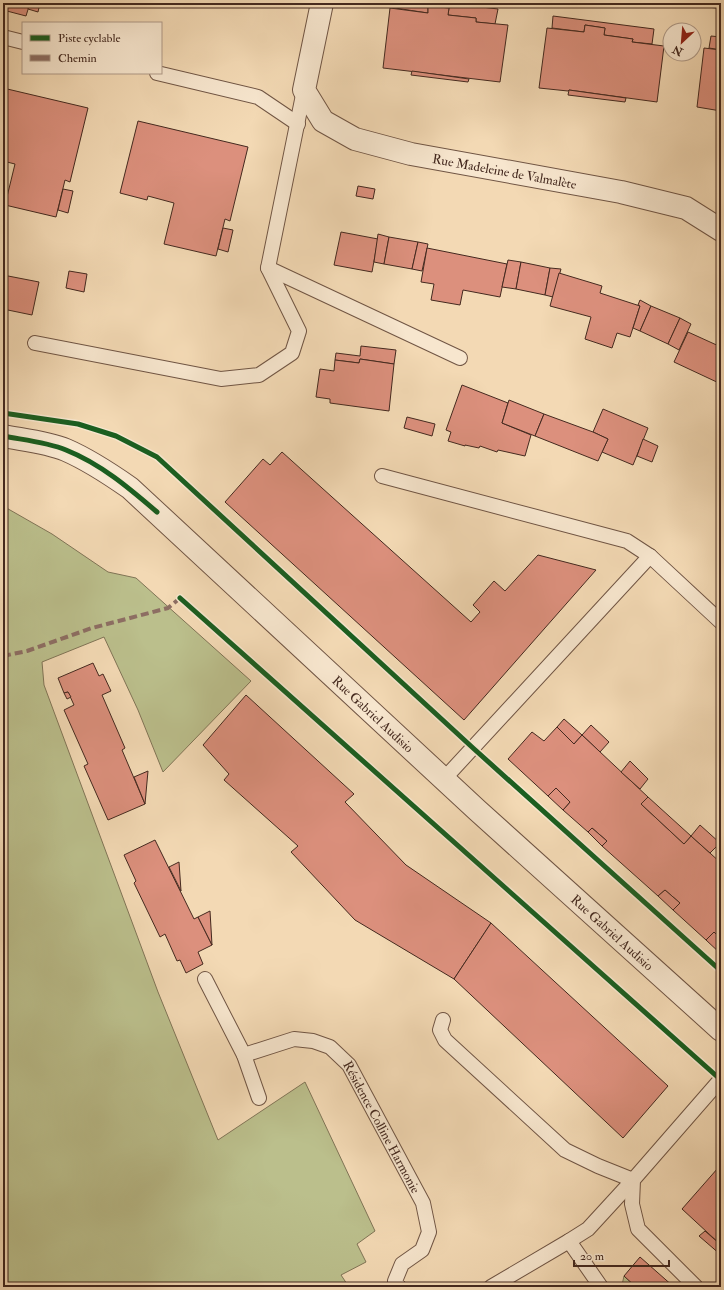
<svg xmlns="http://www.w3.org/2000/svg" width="724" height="1290" viewBox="0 0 724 1290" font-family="'IM FELL Double Pica',serif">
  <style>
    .green { fill: #bbbf8c; stroke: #807456 }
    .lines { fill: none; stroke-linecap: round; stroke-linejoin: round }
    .stream { stroke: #788077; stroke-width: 9 }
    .building { fill: #dc907d; stroke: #44291f }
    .service-casing { stroke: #705544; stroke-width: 16 }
    .minor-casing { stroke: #705544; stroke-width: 24 }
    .service { stroke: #f7e6ce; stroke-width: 14 }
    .minor { stroke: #f7e6ce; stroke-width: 22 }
    .quiet { stroke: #8d6e63; stroke-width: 4; stroke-dasharray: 8 4; stroke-linecap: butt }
    .cycleway-casing { stroke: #f7e6ce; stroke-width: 8 }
    .cycleway { stroke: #1b5e20; stroke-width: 5 }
    .labels { text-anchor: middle; stroke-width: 3; stroke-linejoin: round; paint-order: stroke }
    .street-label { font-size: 13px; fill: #44291f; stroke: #f7e6ce }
  </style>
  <rect width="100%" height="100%" fill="#f3d9b4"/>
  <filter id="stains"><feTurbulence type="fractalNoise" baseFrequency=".005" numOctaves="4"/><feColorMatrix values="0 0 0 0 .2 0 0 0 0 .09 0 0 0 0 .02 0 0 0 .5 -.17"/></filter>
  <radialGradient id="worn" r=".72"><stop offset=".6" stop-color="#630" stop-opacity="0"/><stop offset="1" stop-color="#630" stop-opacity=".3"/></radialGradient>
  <g class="green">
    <polygon points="3,506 52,534 108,572 136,578 251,681 163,772 138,710 104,637 42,662 44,685 158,992 218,1140 305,1082 375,1231 357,1244 366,1262 341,1275 349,1287 3,1287"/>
    <polygon points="624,1276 636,1287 623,1287 622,1285"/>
  </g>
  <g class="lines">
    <polyline class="stream" points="710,3 721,5"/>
  </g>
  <g class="building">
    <polygon points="3,3 30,3 26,16 3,10"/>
    <polygon points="30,3 40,3 38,12 28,9"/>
    <polygon points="396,3 449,3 498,9 495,24 476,22 476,18 448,15 449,8 428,6 428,13 395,8"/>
    <polygon points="428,6 449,8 448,15 476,18 476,22 508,25 500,82 383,68 390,8 428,13"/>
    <polygon points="553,16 654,29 652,44 632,42 633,39 604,35 605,28 585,25 584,32 552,28"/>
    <polygon points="585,25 605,28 604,35 633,39 632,42 664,46 657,102 569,90 568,91 539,88 547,28 584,32"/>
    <polygon points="711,36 721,37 721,50 709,48"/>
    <polygon points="704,48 721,50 721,111 697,107"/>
    <polygon points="412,71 469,79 468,82 411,75"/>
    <polygon points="3,88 88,108 70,182 65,180 56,217 5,205 15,164 3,161"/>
    <polygon points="569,90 626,98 625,102 568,95"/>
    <polygon points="138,121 248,147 230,221 225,219 216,256 164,244 174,203 148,196 147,200 120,193"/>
    <polygon points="358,186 375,189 373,199 356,196"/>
    <polygon points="63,189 73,191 68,213 58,210"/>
    <polygon points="223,228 233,230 228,252 218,249"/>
    <polygon points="341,232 378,239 372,272 334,265"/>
    <polygon points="378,234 389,237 384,264 374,262"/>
    <polygon points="389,237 418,242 412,269 384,264"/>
    <polygon points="418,242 428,244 422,271 412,269"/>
    <polygon points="427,248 507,264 500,297 463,290 460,305 431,300 434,284 421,282"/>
    <polygon points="508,260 521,262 516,289 502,287"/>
    <polygon points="521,262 550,268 545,295 516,289"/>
    <polygon points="550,268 561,269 553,297 545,295"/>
    <polygon points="69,271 87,274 84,292 66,288"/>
    <polygon points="559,273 602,286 600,293 640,306 630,337 617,333 612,348 585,339 591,317 550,306"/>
    <polygon points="3,275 39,282 32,315 3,309"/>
    <polygon points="640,300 651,306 640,331 633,328 640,306 638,305"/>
    <polygon points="651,306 680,318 668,344 640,331"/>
    <polygon points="680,318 691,324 679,350 668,344"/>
    <polygon points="688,332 721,347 721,384 674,362"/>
    <polygon points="361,346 396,350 394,364 360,359 359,363 335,360 336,353 360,356"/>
    <polygon points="360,359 394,364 389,411 330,403 330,399 316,397 320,369 334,371 335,360 359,363"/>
    <polygon points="462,385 508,403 502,423 531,435 525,456 498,450 497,452 480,446 479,448 465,445 465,446 448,441 451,432 446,430"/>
    <polygon points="509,400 544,414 535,436 502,423"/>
    <polygon points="603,409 648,428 633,465 602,452 608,439 593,432"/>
    <polygon points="544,414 593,432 608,439 598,461 535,436"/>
    <polygon points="407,417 435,424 432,436 404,428"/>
    <polygon points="643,439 658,446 652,462 637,456"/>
    <polygon points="282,452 471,622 480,612 473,605 494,581 505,591 538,555 596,570 464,720 225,502 263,459 270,465"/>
    <polygon points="93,663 99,676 103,674 111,691 102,695 125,748 122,750 145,804 108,820 84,766 88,764 64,710 74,705 68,692 64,693 58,678"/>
    <polygon points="68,692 71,697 67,699 64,693"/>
    <polygon points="246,695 354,794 345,802 406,865 491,923 454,979 355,920 291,852 298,846 224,780 229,774 203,745"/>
    <polygon points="564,719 582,735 574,744 557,727"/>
    <polygon points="591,725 609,742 600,752 582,735"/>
    <polygon points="557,727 574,744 582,735 648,797 641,804 684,844 691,836 721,863 721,939 714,932 706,940 673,910 680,903 665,890 658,896 602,846 607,841 592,828 588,832 563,810 570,802 556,788 548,796 508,759 532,732 544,741"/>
    <polygon points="630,761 648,779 640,789 621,772"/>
    <polygon points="148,771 145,804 134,777"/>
    <polygon points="556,788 570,802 563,810 548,796"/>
    <polygon points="648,797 691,836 684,844 641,804"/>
    <polygon points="700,825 720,843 710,853 691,836"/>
    <polygon points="592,828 607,841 602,846 588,832"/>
    <polygon points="155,840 194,919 198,917 212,945 198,952 203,964 186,973 180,960 177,961 165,934 160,937 134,883 136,881 124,855"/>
    <polygon points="179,862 181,891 169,867"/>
    <polygon points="665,890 680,903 673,910 658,896"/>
    <polygon points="210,911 212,945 198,917"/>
    <polygon points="491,923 668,1086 623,1138 454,979"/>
    <polygon points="714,932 721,939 721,954 706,940"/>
    <polygon points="718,1168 721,1170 721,1245 682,1209"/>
    <polygon points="705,1231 721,1245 721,1255 699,1236"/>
    <polygon points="640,1257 674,1287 636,1287 624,1276"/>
  </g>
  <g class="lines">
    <g class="service-casing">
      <g id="service">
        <polyline points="3,37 23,42"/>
        <polyline points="157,73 258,97 298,124"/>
        <polyline points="268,268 460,358"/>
        <polyline points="35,343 221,379 259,375 292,353 299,331 268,268 304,90"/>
        <polyline points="382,476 627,541 650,556 721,622"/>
        <polyline points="444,779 650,556"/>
        <polyline points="205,979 244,1055 259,1098"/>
        <polyline points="443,1020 440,1030 445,1040 565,1150 598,1166 633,1180 588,1229 569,1241 491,1287"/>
        <path id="s1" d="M244 1055 294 1039 313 1041 330 1047 349 1065 423 1203 429 1232 422 1250 402 1264 395 1281 399 1287"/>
        <polyline points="569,1241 601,1287"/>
        <polyline points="696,1287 638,1229 632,1204 633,1180 721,1079"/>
      </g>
    </g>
    <g class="minor-casing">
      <g id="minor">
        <path id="s2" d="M322 3 304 90 323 121 355 139 411 154 621 192 686 208 721 230"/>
        <path id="s3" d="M3 436C24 440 47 442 66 450 89 460 110 474 130 488L477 810 721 1030"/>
      </g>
    </g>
    <use href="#service" class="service"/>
    <use href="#minor" class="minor"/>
    <polyline class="quiet" points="3,656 27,651 92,628 168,608 180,598 182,600"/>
    <g class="cycleway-casing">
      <g id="cycleway">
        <polyline points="3,413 78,424 116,436 157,457 473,748 721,971"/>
        <path d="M3 436C24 440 47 442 66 450 101 464 129 488 157 512"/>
        <polyline points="180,598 721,1080"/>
      </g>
    </g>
    <use href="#cycleway" class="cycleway"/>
  </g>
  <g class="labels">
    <g class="street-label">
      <text dy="5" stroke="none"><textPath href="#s2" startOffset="315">Rue Madeleine de Valmalète</textPath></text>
      <text dy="5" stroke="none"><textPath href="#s3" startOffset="471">Rue Gabriel Audisio</textPath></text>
      <text dy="5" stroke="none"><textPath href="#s3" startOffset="795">Rue Gabriel Audisio</textPath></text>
      <text dy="5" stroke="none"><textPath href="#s1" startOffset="186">Résidence Colline Harmonie</textPath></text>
    </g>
  </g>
  <rect width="724" height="1290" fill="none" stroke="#f3d9b4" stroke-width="16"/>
  <rect x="4" y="4" width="716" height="1282" fill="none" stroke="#44291f" stroke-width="2"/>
  <rect x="8" y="8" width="708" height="1274" fill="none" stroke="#44291f"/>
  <rect x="22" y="22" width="140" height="52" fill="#f7e6ce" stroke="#af9a88"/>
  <rect x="30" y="35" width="20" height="6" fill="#1b5e20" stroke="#af9a88"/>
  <text x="58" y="42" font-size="12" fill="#44291f">Piste cyclable</text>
  <rect x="30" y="55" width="20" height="6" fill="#8d6e63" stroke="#af9a88"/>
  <text x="58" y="62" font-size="12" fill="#44291f">Chemin</text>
  <g transform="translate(682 42) rotate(206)"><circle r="19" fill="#f7e6ce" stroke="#af9a88"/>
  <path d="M0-3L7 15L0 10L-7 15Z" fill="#8f2418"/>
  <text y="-6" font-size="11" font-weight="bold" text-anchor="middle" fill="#44291f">N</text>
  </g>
  <path d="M574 1260v6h95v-6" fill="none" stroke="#44291f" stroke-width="2"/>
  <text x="580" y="1260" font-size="12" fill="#44291f" stroke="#f7e6ce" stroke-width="3" paint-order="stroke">20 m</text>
  <rect width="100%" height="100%" filter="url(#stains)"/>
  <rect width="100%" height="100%" fill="url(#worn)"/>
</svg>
